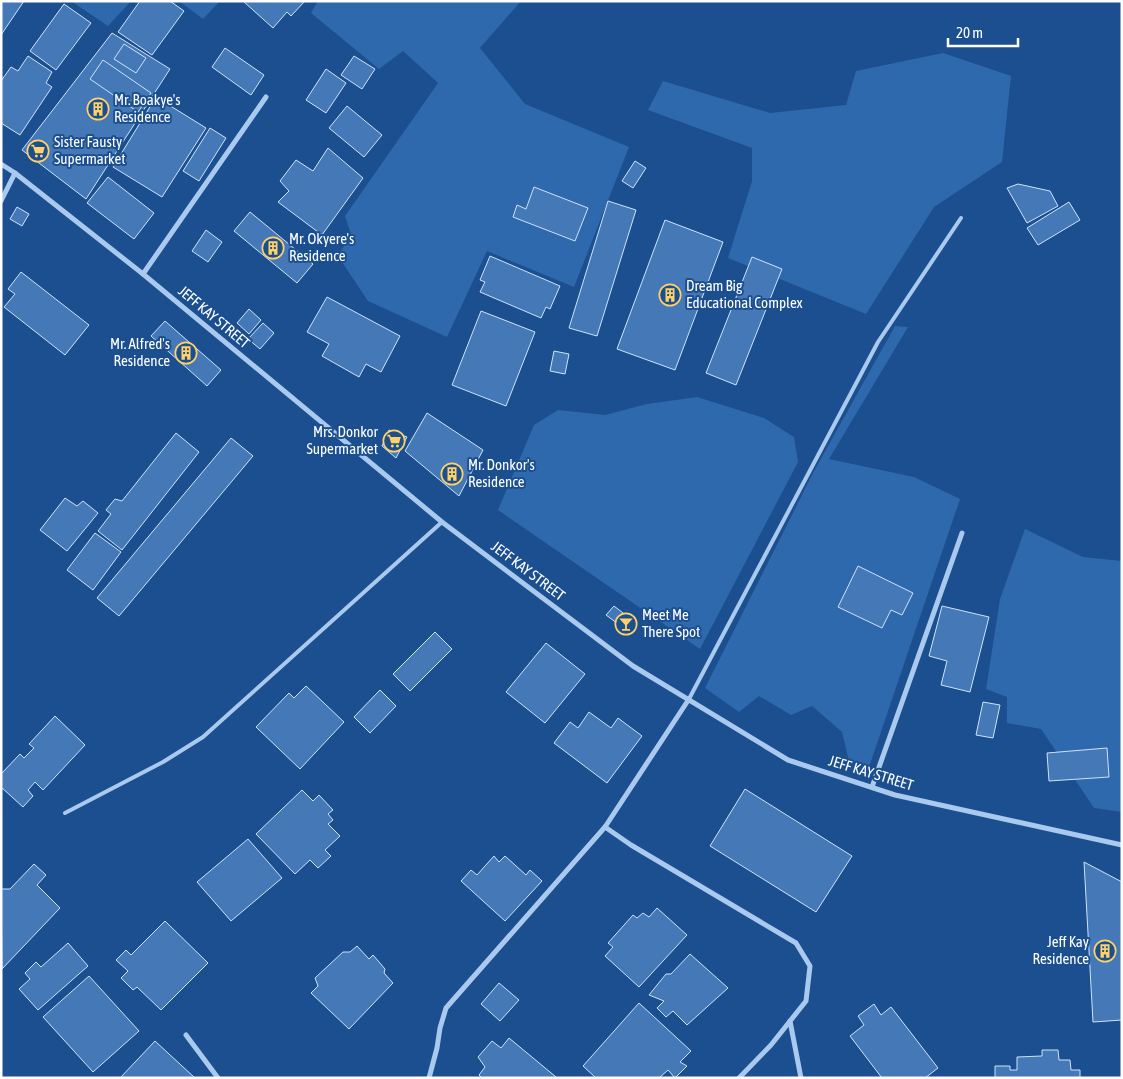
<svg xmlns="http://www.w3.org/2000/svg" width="1123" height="1079" viewBox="0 0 1123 1079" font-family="'Asap Condensed',sans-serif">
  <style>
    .green { fill: #2e69ad }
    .building { fill: #4478b7; stroke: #cfe3fa }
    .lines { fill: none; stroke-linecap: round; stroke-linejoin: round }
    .lane { stroke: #a9c9ee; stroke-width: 4 }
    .street { stroke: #a9c9ee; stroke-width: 5 }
    .labels { text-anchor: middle; stroke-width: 4; stroke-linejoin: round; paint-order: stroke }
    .poi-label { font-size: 15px; fill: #fff; stroke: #1b4f8f; text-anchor: start }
    .street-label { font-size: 15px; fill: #fff; stroke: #1b4f8f }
  </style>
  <rect width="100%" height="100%" fill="#1b4f8f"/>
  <g class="green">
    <polygon points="71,1 131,1 108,26"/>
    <polygon points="179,1 220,1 203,19"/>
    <polygon points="318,1 521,1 480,48 525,104 629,147 574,287 487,251 447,337 368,301 338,256 351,234 345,216 438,83 403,51 379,69 311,13"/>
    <polygon points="943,53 1011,76 1002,162 934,207 866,314 728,258 752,181 752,148 648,110 663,81 770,113 846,105 856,71"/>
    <polygon points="895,326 908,327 829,459 914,477 960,499 866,776 851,770 842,732 812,706 791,715 759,696 739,712 705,688 813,473"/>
    <polygon points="697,397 764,418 794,437 798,462 700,649 498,510 534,425 558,410 605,415 647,404"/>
    <polygon points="1025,529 1083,557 1122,561 1122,812 1094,808 1041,729 1007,723 1007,697 986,689 1000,599"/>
  </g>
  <g class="building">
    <polygon points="1,1 24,1 1,35"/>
    <polygon points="140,1 170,1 184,11 152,55 118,32"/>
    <polygon points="243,1 305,1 291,16 287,12 273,28"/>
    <polygon points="64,4 91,23 56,70 30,51"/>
    <polygon points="112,33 170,69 86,199 22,150"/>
    <polygon points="124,44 146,58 136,73 114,59"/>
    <polygon points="225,48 264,75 251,95 212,67"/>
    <polygon points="28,56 52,72 46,83 52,87 20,135 1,123 1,81 11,67 18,71"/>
    <polygon points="354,56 375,69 362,89 341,75"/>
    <polygon points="103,60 151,93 138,112 90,79"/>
    <polygon points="326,69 346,83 326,113 306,100"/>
    <polygon points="156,97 206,128 162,197 113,167"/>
    <polygon points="347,106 382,135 364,157 329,128"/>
    <polygon points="210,128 226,138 199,181 183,171"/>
    <polygon points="38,142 47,149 38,160 28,153"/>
    <polygon points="328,148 363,178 322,235 278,202 289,191 280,181 296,160 313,171"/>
    <polygon points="635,161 646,168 633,188 622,181"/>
    <polygon points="108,177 154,213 134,239 87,203"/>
    <polygon points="1018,184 1050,191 1058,206 1027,223 1007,188"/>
    <polygon points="534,187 588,208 575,241 513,217 517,205 526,209"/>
    <polygon points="608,201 636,210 597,336 569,328"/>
    <polygon points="1069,202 1080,220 1038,245 1027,228"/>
    <polygon points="17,207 29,214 22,226 10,219"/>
    <polygon points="250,212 313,264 297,283 234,231"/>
    <polygon points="665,220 723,242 675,370 617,349"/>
    <polygon points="206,230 222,242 208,262 192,251"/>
    <polygon points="490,256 560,286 550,309 546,307 541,318 480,292 485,282 480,280"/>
    <polygon points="752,257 782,269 736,385 706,373"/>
    <polygon points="21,272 89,325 65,355 4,307 15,294 8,289"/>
    <polygon points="327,297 400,336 381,372 366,364 359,377 322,356 329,344 307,332"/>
    <polygon points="249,309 261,320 249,334 237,323"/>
    <polygon points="481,311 535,332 506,406 452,385"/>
    <polygon points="165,321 221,370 207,386 151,336"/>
    <polygon points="263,323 274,333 260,349 248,339"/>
    <polygon points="554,351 569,354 565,374 550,371"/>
    <polygon points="427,413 483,450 459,496 405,451"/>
    <polygon points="389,430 407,437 396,458 382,446"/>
    <polygon points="176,433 199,452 122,550 98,531 111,514 106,510 115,499 122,501"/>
    <polygon points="231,438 253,456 119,616 97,598"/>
    <polygon points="65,498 77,506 83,501 98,513 67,551 40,530"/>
    <polygon points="95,533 121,552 93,590 67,570"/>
    <polygon points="858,566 913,593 902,615 891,610 882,628 838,607"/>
    <polygon points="614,606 636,623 629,632 606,615"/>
    <polygon points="942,606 989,617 970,692 941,685 947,661 929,656"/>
    <polygon points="435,632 452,649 410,691 393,674"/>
    <polygon points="546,643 585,674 545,723 506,692"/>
    <polygon points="306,686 344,722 300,769 256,727 289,693 294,698"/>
    <polygon points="380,690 396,706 370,733 354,717"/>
    <polygon points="983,702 1000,705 993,738 976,735"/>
    <polygon points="589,712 611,728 618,718 642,736 607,783 554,743 570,722 578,728"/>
    <polygon points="55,716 85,745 43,790 35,782 28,790 33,796 23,807 1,787 1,774 20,754 24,758 34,748 29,744"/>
    <polygon points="1107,748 1109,777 1049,781 1047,753"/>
    <polygon points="745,789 852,856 816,912 710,846"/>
    <polygon points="302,790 313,801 319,795 333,810 328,814 333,820 328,824 340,836 325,850 331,856 318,868 310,860 295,874 256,834"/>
    <polygon points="248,839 282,878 231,921 197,882"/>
    <polygon points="494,856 499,862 505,856 526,875 530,870 542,881 505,921 461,881 471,870 477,875"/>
    <polygon points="1084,862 1122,882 1122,1020 1093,1022"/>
    <polygon points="34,864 46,875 37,885 60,908 2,969 1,889 10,889"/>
    <polygon points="657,908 687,935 639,987 605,956 613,947 608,943 633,915 637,918 643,913 649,917"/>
    <polygon points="165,921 208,963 161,1010 137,987 133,990 121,978 128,971 116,960 126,950 131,955"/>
    <polygon points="68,943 88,966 38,1010 19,989 30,979 25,973 36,962 41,967"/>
    <polygon points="357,946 369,959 373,955 385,969 384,973 393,983 349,1029 311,993 318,986 315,978 343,952 350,952"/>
    <polygon points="690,954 728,988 687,1025 673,1011 666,1017 657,1008 664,1001 649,995 666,974 671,974"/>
    <polygon points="89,976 139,1031 93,1072 43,1017"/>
    <polygon points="499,983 519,1000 500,1021 481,1004"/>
    <polygon points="639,1003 691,1051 680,1062 687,1066 675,1078 668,1070 659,1078 596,1078 583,1066"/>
    <polygon points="874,1004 881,1015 891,1007 938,1068 925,1078 882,1078 850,1036 864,1025 858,1016"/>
    <polygon points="509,1038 556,1077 555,1078 482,1078 479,1075 485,1067 478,1057 492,1041 501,1048"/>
    <polygon points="155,1041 195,1078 120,1078"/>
    <polygon points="1042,1050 1058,1050 1059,1060 1070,1060 1071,1070 1080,1070 1080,1078 995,1078 995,1066 1010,1066 1010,1070 1017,1070 1017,1057 1042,1056"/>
  </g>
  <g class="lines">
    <g class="lane">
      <polyline points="689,699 878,342 961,218"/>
      <polyline points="65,813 163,762 203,737 442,522"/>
    </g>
    <g class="street">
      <polyline points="1,164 15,173 143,274 442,522 633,666 788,760 895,795 1122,845"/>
      <polyline points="1,201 15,173"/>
      <polyline points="143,274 266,97"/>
      <polyline points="872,787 962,533"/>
      <polyline points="605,827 631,845 796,943 810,966 806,1001 771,1045 739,1078"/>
      <polyline points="790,1021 801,1078"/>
      <polyline points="186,1035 218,1078"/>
      <polyline points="429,1078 437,1048 440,1028 446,1008 605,827 689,699"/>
    </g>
  </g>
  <defs>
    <g id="building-ring" transform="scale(1.125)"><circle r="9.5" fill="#1b4f8f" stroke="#ffd166" stroke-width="1.5"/><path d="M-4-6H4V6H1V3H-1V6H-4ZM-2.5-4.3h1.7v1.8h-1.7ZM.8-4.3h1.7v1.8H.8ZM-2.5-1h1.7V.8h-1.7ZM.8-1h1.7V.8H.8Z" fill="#ffd166"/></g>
    <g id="supermarket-ring" transform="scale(1.125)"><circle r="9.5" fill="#1b4f8f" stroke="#ffd166" stroke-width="1.5"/><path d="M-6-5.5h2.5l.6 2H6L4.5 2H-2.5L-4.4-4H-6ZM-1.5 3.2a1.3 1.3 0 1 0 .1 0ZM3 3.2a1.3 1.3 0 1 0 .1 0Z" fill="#ffd166"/></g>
    <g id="bar-ring" transform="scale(1.125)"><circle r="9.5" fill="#1b4f8f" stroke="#ffd166" stroke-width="1.5"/><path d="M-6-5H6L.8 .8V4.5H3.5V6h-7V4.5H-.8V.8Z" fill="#ffd166"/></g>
  </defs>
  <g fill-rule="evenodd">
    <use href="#building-ring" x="98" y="109"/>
    <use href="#supermarket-ring" x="38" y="151"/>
    <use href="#building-ring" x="273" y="248"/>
    <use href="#building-ring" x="670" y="295"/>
    <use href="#building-ring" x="186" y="353"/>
    <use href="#supermarket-ring" x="394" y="441"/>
    <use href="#building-ring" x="452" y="474"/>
    <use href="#bar-ring" x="626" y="624"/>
    <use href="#building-ring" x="1105" y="951"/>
  </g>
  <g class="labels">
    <g class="poi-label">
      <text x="114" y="105">Mr. Boakye's<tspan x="114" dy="17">Residence</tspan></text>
      <text x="54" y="147">Sister Fausty<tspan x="54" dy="17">Supermarket</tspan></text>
      <text x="289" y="244">Mr. Okyere's<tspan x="289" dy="17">Residence</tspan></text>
      <text x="686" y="291">Dream Big<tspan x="686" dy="17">Educational Complex</tspan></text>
      <text x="170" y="349" text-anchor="end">Mr. Alfred's<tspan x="170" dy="17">Residence</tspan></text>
      <text x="378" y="437" text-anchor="end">Mrs. Donkor<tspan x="378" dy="17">Supermarket</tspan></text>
      <text x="468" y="470">Mr. Donkor's<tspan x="468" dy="17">Residence</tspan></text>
      <text x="642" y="620">Meet Me<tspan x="642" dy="17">There Spot</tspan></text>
      <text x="1089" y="947" text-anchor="end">Jeff Kay<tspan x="1089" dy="17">Residence</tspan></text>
    </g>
    <g class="street-label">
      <text transform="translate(214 317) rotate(40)" y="5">JEFF KAY STREET</text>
      <text transform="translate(528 571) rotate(37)" y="5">JEFF KAY STREET</text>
      <text transform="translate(871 773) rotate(17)" y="5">JEFF KAY STREET</text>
    </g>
  </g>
  <rect width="1123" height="1079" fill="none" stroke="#ffffff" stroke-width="5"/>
  <path d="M948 38v8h70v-8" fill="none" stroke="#ffffff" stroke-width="2.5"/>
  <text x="956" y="38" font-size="15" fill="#ffffff" stroke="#1b4f8f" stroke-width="4" paint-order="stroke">20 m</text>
</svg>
